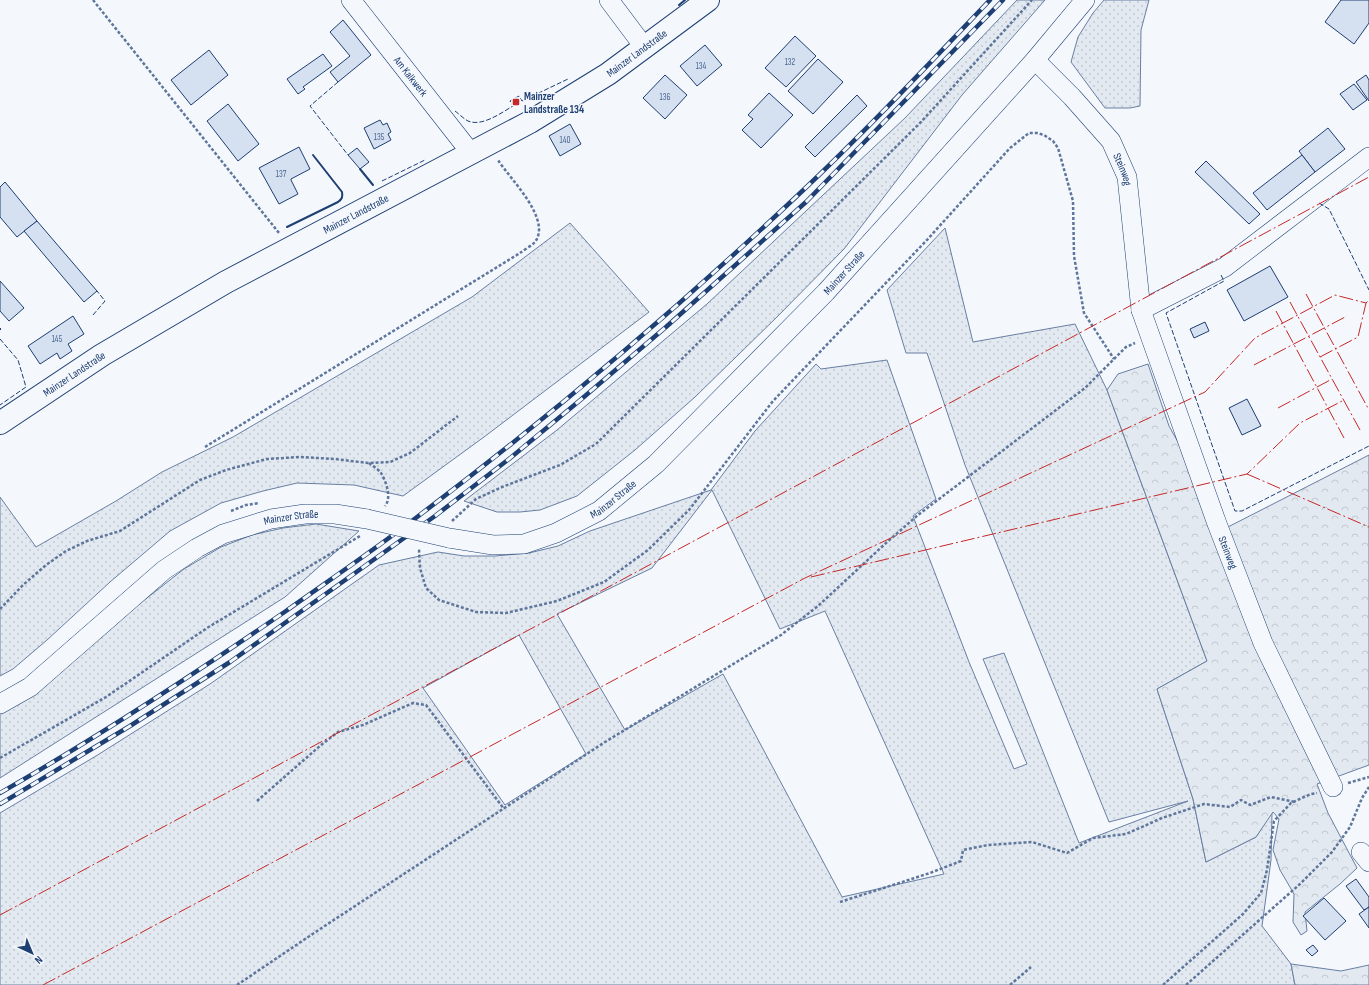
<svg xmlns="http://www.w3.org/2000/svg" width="1369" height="985" viewBox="0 0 1369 985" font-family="'Sofia Sans Condensed',sans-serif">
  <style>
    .grass { fill: url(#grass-dots); stroke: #687fa3; fill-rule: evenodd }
    .forest { fill: url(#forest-crowns); stroke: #687fa3 }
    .building { fill: #d5e0f0; stroke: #1d3f73 }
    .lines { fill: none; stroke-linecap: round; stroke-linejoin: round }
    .minor-casing { stroke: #1d3f73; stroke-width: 20 }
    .major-casing { stroke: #1d3f73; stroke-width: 24 }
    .path { stroke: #5e769c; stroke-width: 2.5; stroke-dasharray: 3 2; stroke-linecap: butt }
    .minor { stroke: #f4f7fb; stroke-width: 19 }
    .major { stroke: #f4f7fb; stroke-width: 22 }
    .rail-casing { stroke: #1d3f73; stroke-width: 4.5 }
    .rail { stroke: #f4f7fb; stroke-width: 3; stroke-dasharray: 9; stroke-linecap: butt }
    .minor-bridge-casing { stroke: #1d3f73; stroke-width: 20; stroke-linecap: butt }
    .minor-bridge { stroke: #f4f7fb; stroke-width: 19 }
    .fence { stroke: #1d3f73; stroke-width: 1; stroke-dasharray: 5 2; stroke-linecap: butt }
    .wall { stroke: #1d3f73; stroke-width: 2 }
    .power { stroke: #c62828; stroke-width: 1; stroke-dasharray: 14 3 2 3; stroke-linecap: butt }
    .poi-dot { fill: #c62828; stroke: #f4f7fb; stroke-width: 1.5 }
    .labels { text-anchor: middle; stroke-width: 3; stroke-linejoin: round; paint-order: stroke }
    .number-label { font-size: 9px; fill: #4b6792 }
    .street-label { font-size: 11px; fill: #1d3f73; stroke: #f4f7fb }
    .poi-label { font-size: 11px; font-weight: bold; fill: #1d3f73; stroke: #f4f7fb; text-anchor: start }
  </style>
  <defs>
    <pattern id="grass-dots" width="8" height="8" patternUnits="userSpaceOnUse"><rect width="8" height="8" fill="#e3e9f0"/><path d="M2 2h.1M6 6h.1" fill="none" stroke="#c2c9d1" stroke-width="1.8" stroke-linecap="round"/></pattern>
    <pattern id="forest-crowns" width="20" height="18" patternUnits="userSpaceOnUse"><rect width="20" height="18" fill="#e3e9f0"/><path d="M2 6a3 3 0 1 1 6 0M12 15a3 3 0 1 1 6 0" fill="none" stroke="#c2c9d1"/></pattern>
  </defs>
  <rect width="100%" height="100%" fill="#f4f7fb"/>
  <g class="grass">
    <polygon points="1017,0 1045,0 962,95 844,249 777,317 695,397 635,450 577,496 540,510 520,512 497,512 464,501 557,430 707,304 905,118"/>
    <polygon points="1104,0 1149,0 1141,30 1140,106 1130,108 1105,108 1071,62 1078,37 1093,13"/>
    <polygon points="570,223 649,312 484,437 403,496 354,485 297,483 263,491 221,503 170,531 110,582 47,640 13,669 0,676 0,497 36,547 116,501 162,472 233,437 472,297"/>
    <path d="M945 228 973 342 1075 324 1107 390 1207 661 1157 689 1193 799 1206 862 1256 837 1272 812 1271 860 1262 926 1291 964 1295 985H0V813L96 756 210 684 379 565 438 552 464 556H495L529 553 558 546 590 531 711 490 755 431 816 364 821 369 887 360 936 499 913 516 969 662 1014 769 1027 764 983 659 1004 653 1079 843 1188 801 1109 822 965 465 927 353H906L887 290ZM712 490 780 629 825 611 944 874 842 897 723 674 625 730 557 614 652 568ZM519 635 586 754 505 805 423 688Z"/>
    <polygon points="316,524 359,531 285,597 0,778 0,713 184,569 221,547 252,535 283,528"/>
  </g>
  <g class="forest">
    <polygon points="1148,364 1169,426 1226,528 1369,455 1369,765 1317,784 1328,813 1357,868 1340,884 1305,912 1307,931 1301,935 1293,922 1294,894 1280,870 1273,850 1279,819 1273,812 1256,837 1206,862 1193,799 1157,689 1207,661 1107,390 1118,374"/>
    <polygon points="1291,964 1341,971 1369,965 1369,985 1295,985"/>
  </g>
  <g class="building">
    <polygon points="1341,0 1369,0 1369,23 1354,44 1325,22"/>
    <polygon points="343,20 371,55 338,82 330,72 350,56 330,32"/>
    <polygon points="795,36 816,56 786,87 765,68"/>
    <polygon points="705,45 722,65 697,86 680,66"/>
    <polygon points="209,50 228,75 191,105 171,80"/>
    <polygon points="323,54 332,66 303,87 305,89 298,94 287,79"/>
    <polygon points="818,59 843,82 813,114 788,91"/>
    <polygon points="665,75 687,95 665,119 643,98"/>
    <polygon points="1366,75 1369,80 1369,101 1356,82"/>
    <polygon points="1354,84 1367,100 1353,110 1340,94"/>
    <polygon points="769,93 793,115 761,148 742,130 753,119 748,115"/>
    <polygon points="857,95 867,106 815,157 805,147"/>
    <polygon points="228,104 259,144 238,161 207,121"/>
    <polygon points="380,120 383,125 387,123 391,132 388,134 391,140 374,149 364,128"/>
    <polygon points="570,124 581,144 560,156 549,136"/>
    <polygon points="1328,128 1345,149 1315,172 1299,151"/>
    <polygon points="299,147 310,169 291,179 291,180 298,194 279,204 259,168"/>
    <polygon points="357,148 369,162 360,169 348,155"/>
    <polygon points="1302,155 1315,172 1267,210 1253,193"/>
    <polygon points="1206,161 1260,214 1249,224 1195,172"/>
    <polygon points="5,182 37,221 17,237 0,217 0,187"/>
    <polygon points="37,221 97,291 84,302 24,231"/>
    <polygon points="1270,266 1288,297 1244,321 1227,290"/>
    <polygon points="0,281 24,308 9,321 0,311"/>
    <polygon points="73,316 84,334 68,344 72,351 60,359 57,353 40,364 28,346"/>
    <polygon points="1205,322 1209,331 1194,338 1190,329"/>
    <polygon points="1247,399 1261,426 1242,435 1229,408"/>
    <polygon points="1356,879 1369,897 1369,907 1364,910 1346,886"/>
    <polygon points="1324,898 1346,921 1325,940 1303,916"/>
    <polygon points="1369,907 1369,928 1359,914"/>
    <polygon points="1313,945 1318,951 1312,956 1306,950"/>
  </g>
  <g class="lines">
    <g class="minor-casing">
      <g id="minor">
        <path id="s1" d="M351 0 471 153"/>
        <polyline points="609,0 645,48"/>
        <path id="s2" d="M1035 60 1072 97 1111 141 1127 177 1141 310 1216 521 1263 643 1333 787"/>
        <polyline points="1141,310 1225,267 1369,157"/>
        <path id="s3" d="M449 538 493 545 524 544 556 533 599 511 656 464 826 292 1035 60 1085 0"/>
        <path id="s4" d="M0 704 30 687 164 570 197 548 223 534 271 519 305 514H335L367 519"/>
        <polyline points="1361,852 1369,862"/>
      </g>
    </g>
    <g class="major-casing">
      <g id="major">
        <path id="s5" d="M0 423 102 355 226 282 530 122 608 74 708 0"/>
      </g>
    </g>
    <g class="path">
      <polyline points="93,0 279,233"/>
      <path d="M205 447 520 253C524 250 531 246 535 242 552 219 510 179 498 160"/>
      <path d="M369 463C373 466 378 469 381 473 386 481 392 498 385 506"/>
      <polyline points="231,511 246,505 259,503"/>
      <polyline points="452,521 476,499 502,487 560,465 596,444 921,122 1032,0"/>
      <polyline points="420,550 419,551 420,568 426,588 439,600 476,612 506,613 557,601 604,582 648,550 689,510 773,401 926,241 1010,148 1029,133 1037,133 1044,135 1053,141 1058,148 1073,201 1074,256 1084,313 1114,359"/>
      <polyline points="0,609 23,585 46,565 66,551 87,541 120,531 200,480 226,470 267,459 300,457 335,459 368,463 390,462 410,453 458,416"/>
      <polyline points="0,758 106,697 207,628 360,536"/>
      <polyline points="1348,783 1369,777"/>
      <polyline points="257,801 321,745 338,732 363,725 413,703 426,705 504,809"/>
      <polyline points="840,902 930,873 961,861 963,850 988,845 1032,842 1067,853 1093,838 1126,834 1162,818 1204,804 1230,807 1241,800 1250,805 1271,797 1295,802"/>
      <polyline points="237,985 320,929 605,742 781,635 818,606 886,543 918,515 1085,388 1126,347 1135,343"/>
      <polyline points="1010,985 1031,967"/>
      <polyline points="1163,985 1243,914 1261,893 1267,870 1274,821 1291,803 1311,794 1317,793"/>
      <polyline points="1186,985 1300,884 1332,852 1350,827 1362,798 1369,787"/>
    </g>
    <use href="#minor" class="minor"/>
    <use href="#major" class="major"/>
    <g class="rail-casing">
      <g id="rail">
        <path d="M0 793C98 737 193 675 286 611 331 579 377 548 421 514 552 415 677 309 797 196 863 134 927 66 990 0"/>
        <polyline points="0,804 130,726 230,662 435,516 509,459 578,402 666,327 806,202 1003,0"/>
      </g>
    </g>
    <use href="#rail" class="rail"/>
    <g class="minor-bridge-casing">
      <polyline id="minor-bridge" points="367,519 449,538"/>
    </g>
    <use href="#minor-bridge" class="minor-bridge"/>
    <g class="fence">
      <polyline points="338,82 310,106 348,155"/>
      <path d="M455 111C459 114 464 119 468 121 482 127 501 113 513 106L510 101 519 96 522 101 568 79"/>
      <polyline points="382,181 425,160"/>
      <polyline points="1319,203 1329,209 1369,290"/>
      <polyline points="1221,275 1224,281 1166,313 1235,511 1242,511 1369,446"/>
      <polyline points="93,315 105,301 97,291"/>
      <polyline points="0,328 1,329 0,330"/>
      <polyline points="0,339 18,360 26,387 0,405"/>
    </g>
    <g class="wall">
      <polyline points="679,5 685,0"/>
      <polyline points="360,169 373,185"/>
      <path d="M287 227 338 202C342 199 343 197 342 192L313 155"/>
    </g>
    <g class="power">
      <polyline points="1306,294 1369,410"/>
      <polyline points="1290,302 1360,430"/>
      <polyline points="1276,311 1344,438"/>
      <polyline points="1320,357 1358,337 1366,303 1369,300"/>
      <polyline points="1254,365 1347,316"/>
      <polyline points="1278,408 1332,379"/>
      <polyline points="1247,474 1369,527"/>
      <polyline points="811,577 1247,474 1300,423 1344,400"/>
      <polyline points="0,915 1369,177"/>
      <polyline points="43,985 805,578 1205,392 1255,338 1335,295 1366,303"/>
    </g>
  </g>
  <rect class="poi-dot" x="512" y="98" width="8" height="8" rx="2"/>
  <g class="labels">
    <g class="number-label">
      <text x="790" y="65">132</text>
      <text x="701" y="69">134</text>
      <text x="665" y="100">136</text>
      <text x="379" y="140">135</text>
      <text x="565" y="143">140</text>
      <text x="281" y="177">137</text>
      <text x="57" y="342">145</text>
    </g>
    <g class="street-label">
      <text dy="4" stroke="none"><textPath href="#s5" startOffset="737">Mainzer Landstraße</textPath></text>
      <text dy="4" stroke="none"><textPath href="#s1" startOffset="97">Am Kalkwerk</textPath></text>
      <text dy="4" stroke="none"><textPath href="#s2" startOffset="142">Steinweg</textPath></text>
      <text dy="4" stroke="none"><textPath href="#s5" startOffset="413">Mainzer Landstraße</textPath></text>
      <text dy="4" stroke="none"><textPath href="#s3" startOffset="500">Mainzer Straße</textPath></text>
      <text dy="4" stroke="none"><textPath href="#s5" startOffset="89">Mainzer Landstraße</textPath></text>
      <text dy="4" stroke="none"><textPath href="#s3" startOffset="176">Mainzer Straße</textPath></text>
      <text dy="4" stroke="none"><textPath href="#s4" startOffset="352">Mainzer Straße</textPath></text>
      <text dy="4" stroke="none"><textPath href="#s2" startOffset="542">Steinweg</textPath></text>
    </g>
    <g class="poi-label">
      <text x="524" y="100">Mainzer<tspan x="524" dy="13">Landstraße 134</tspan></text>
    </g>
  </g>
  <g transform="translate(32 953) rotate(136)" stroke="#f4f7fb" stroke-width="3" paint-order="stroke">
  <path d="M0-3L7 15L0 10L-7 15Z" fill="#1d3f73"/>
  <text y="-6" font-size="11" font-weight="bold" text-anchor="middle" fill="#1d3f73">N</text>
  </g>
</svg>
